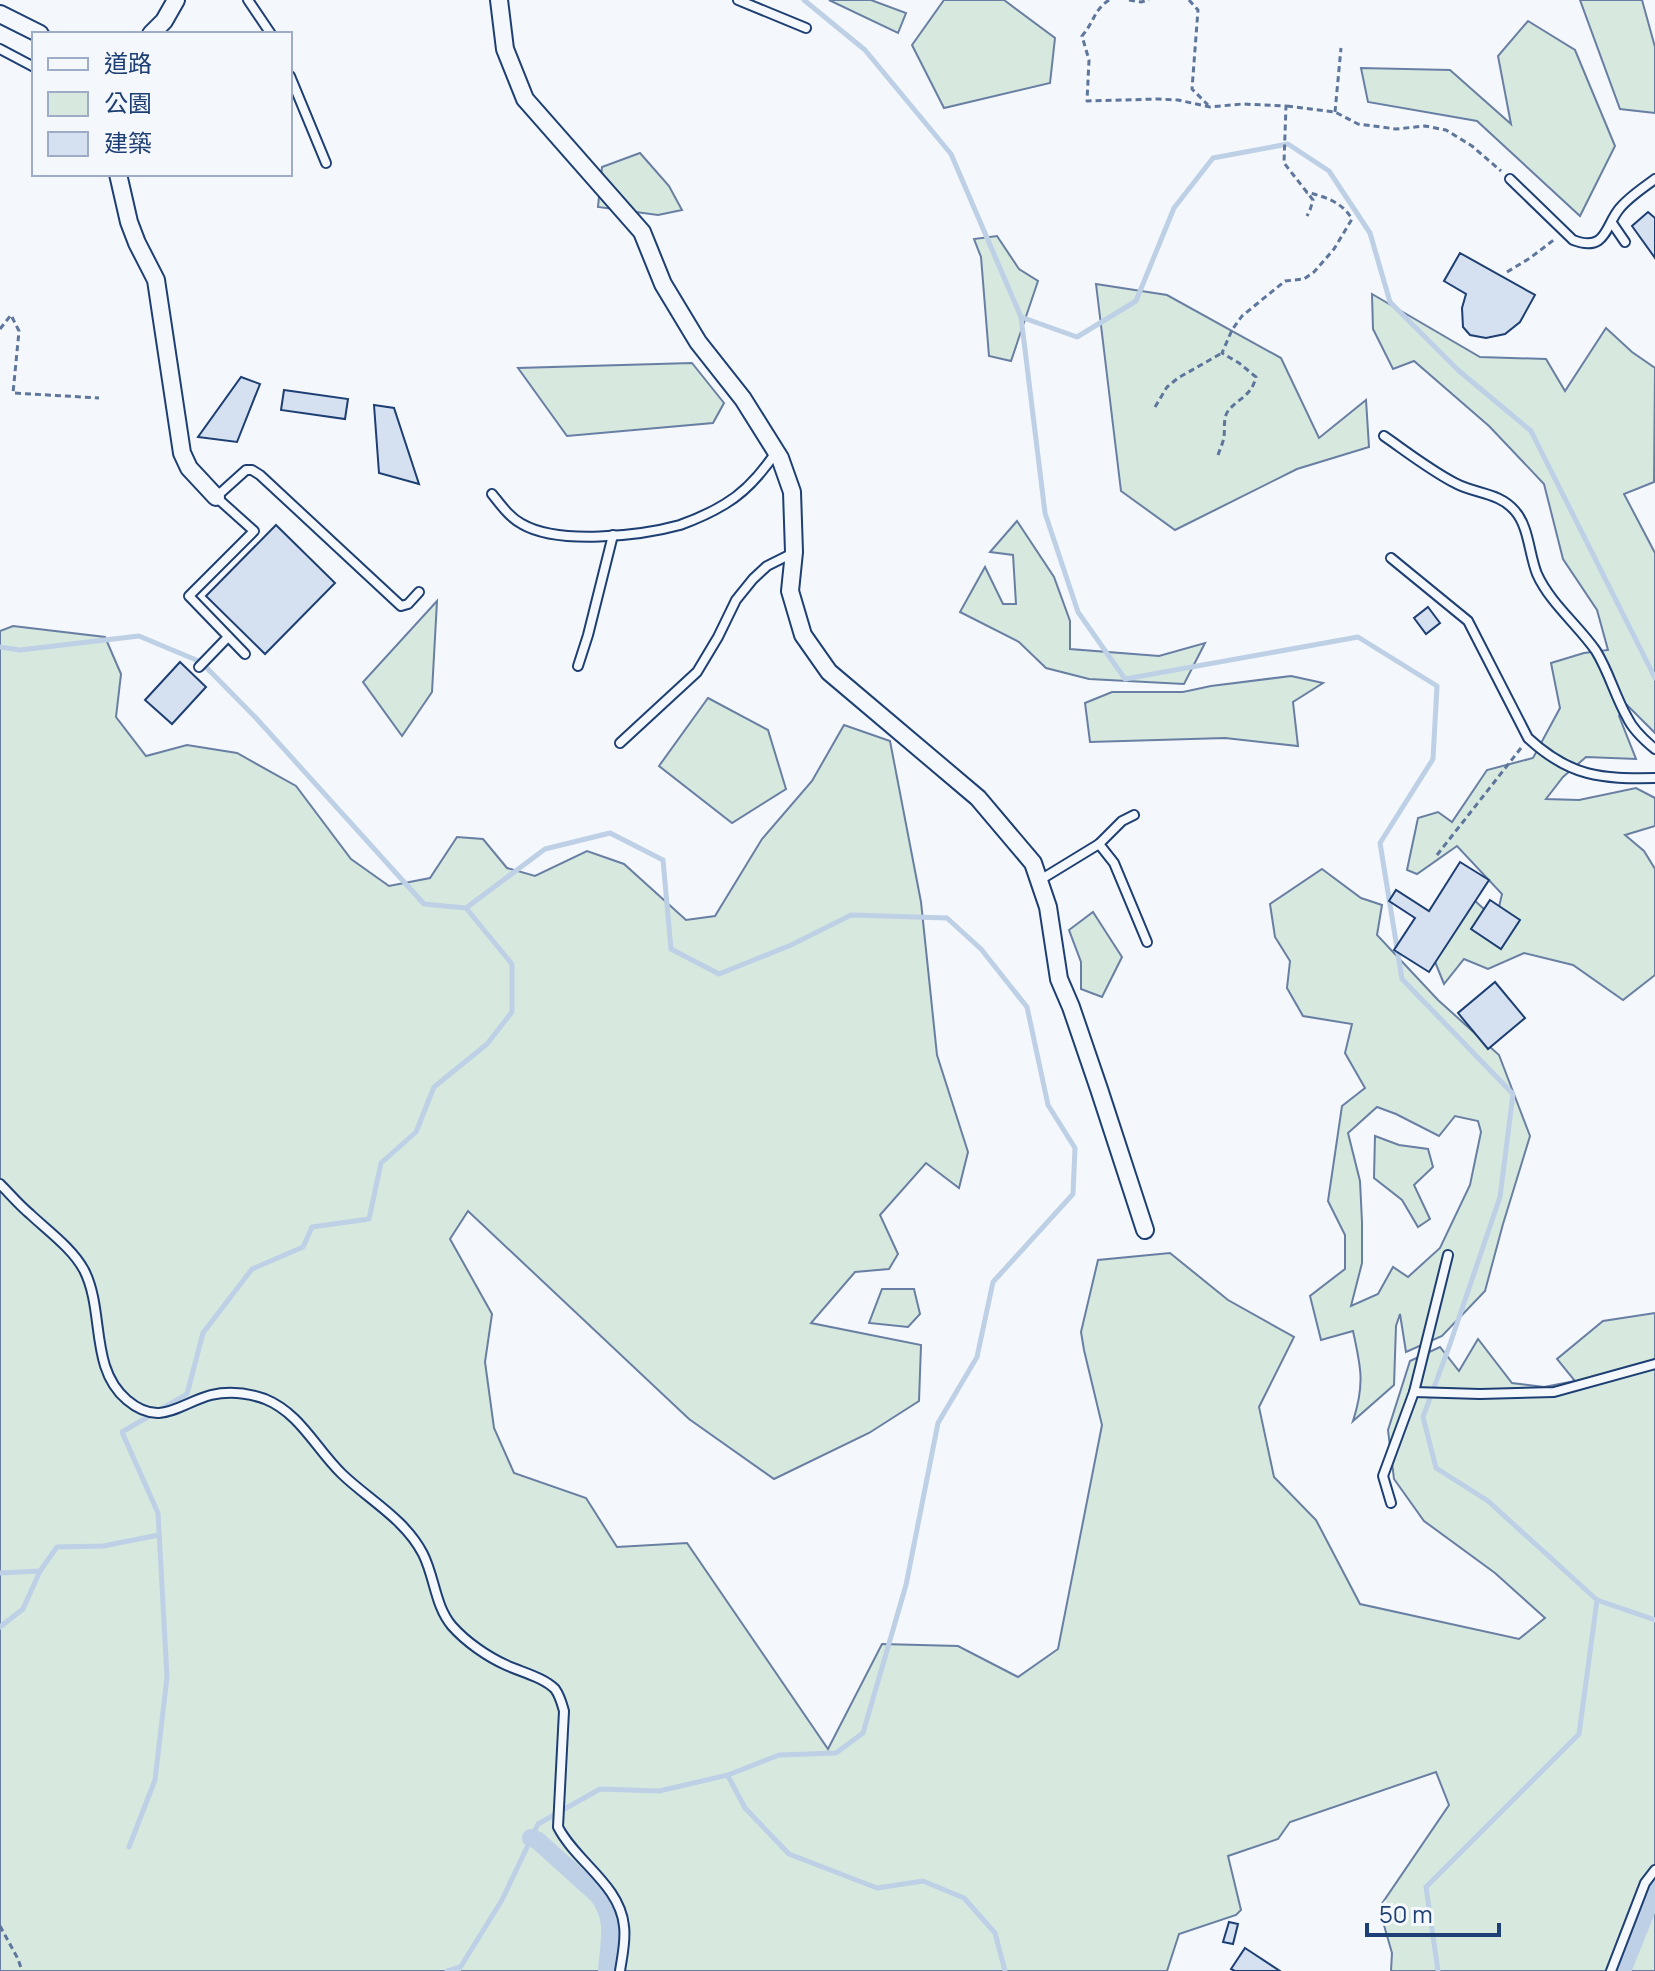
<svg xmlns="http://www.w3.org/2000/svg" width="1655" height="1971" viewBox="0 0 1655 1971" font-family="Manrope,'Noto Sans TC',sans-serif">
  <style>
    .green { fill: #d7e8df; stroke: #687fa3; stroke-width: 2; fill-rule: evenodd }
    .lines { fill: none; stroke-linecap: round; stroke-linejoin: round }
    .stream { stroke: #bed0e5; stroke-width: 5 }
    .canal { stroke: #bed0e5; stroke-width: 18 }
    .building { fill: #d5e0f0; stroke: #1d3f73; stroke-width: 2 }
    .lane-casing { stroke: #1d3f73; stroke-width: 12 }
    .street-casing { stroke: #1d3f73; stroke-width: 20 }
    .path { stroke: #5e769c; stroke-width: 3; stroke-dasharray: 6 4; stroke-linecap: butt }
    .lane { stroke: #f4f7fb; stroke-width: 8 }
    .street { stroke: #f4f7fb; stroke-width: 16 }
  </style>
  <rect width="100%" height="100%" fill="#f4f7fb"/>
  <g class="green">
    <polygon points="829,0 871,0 906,13 898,33"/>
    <polygon points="944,0 1004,0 1055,38 1050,83 944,108 912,45"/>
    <polygon points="1580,0 1642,0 1655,47 1655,113 1620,109"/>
    <polygon points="1528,21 1575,50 1615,146 1580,216 1477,121 1368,102 1361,68 1450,70 1511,124 1498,56"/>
    <polygon points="640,153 669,186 682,210 658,215 598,207 602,167"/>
    <polygon points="997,236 1019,269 1038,281 1011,361 989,356 981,257 974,239"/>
    <polygon points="1096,284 1167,295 1281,358 1319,438 1366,400 1369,447 1297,469 1175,530 1121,491"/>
    <polygon points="1372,294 1480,357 1546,359 1565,391 1606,328 1632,352 1655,368 1654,482 1624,494 1655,553 1655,733 1627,705 1619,716 1636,759 1586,757 1563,777 1546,799 1579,800 1636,788 1655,798 1655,826 1625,835 1644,851 1655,869 1655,975 1623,1000 1573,965 1524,953 1488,969 1464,959 1444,984 1429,947 1462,889 1496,920 1502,894 1457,846 1417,874 1407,870 1418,818 1438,812 1452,822 1487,770 1533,758 1560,708 1551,663 1584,653 1608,650 1597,610 1563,559 1544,484 1489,426 1414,361 1393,369 1373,329"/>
    <polygon points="692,363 724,403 713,423 567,436 518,368"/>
    <polygon points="1017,521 1054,577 1070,621 1070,649 1159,656 1205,643 1184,684 1089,679 1046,668 1019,642 960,612 985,567 1003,604 1016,604 1013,555 990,552"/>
    <polygon points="437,601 432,692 402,736 363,682"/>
    <polygon points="13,626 105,637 121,674 116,717 146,756 187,745 237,753 296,786 351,859 389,886 430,878 457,837 483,839 507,868 535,876 587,851 624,864 686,920 715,916 762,839 812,781 844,725 890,741 921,902 937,1055 968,1152 959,1188 926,1163 880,1215 898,1254 889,1269 855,1272 811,1323 921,1345 919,1401 869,1433 774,1479 689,1419 468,1211 450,1239 492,1314 485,1362 494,1428 514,1473 586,1498 617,1547 687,1543 828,1749 882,1644 958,1646 1018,1677 1058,1649 1102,1425 1084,1350 1081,1332 1098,1260 1170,1253 1228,1300 1294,1337 1259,1407 1274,1477 1316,1520 1360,1604 1519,1639 1545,1618 1495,1573 1424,1521 1394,1479 1388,1430 1410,1361 1440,1347 1459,1371 1478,1339 1512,1383 1544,1387 1575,1381 1557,1359 1603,1321 1655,1313 1655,1971 1391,1971 1392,1953 1379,1908 1449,1805 1436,1772 1290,1822 1278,1839 1228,1856 1241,1910 1236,1915 1179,1934 1167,1971 0,1971 0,631"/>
    <polygon points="1291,676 1323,683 1293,702 1298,746 1225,738 1090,742 1085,703 1112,692 1183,692 1211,686"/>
    <polygon points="708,698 768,730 786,789 732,823 659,766"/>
    <path d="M1322 869 1361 898 1382 905 1377 935 1438 1000 1499 1055 1530 1136 1503 1224 1485 1291 1442 1336 1406 1352 1400 1314 1396 1326 1394 1385 1353 1421C1365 1384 1361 1367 1353 1331L1321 1340 1310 1296 1345 1269V1235L1328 1201 1342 1106 1365 1088 1345 1053 1352 1024 1303 1016 1287 988 1290 961 1275 937 1270 904ZM1377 1107 1396 1114 1439 1136 1455 1116 1478 1121 1481 1132 1470 1185 1440 1248 1408 1277 1393 1267 1378 1294 1351 1306 1362 1263V1222L1360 1181 1348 1133Z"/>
    <polygon points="1093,912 1122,957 1102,997 1081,989 1081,962 1069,930"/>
    <polygon points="1375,1136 1399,1145 1428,1149 1433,1167 1414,1185 1430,1219 1418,1227 1402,1200 1374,1178"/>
    <polygon points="882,1289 914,1289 920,1314 908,1327 869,1323"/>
  </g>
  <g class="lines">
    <g class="stream">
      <polyline points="804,0 865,50 951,154 1021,317 1077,337 1136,301 1174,208 1213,158 1288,144 1329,171 1370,233 1390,302 1458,370 1531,431 1655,678"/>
      <polyline points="1021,317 1045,513 1078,612 1125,679 1358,637 1437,686 1433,759 1380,843 1402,979 1513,1094 1500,1197 1449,1347 1423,1417 1436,1468 1488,1501 1597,1600 1579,1734 1426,1887 1438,1971"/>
      <polyline points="0,647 20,650 139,636 201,662 256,718 424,904 466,908 512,964 512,1012 487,1044 434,1087 416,1132 381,1163 369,1219 312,1227 303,1247 252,1269 203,1333 187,1394 122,1432 158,1513 167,1677 155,1780 129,1847"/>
      <polyline points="0,1573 40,1571"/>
      <polyline points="1597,1600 1655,1620"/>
      <polyline points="0,1627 23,1609 40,1571 57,1547 103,1546 159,1535"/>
      <polyline points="728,1776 745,1808 789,1854 877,1888 923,1881 964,1898 995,1933 1005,1971"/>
      <polyline points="447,1971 459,1967"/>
      <polyline points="458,1971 502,1900 538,1824 600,1789 659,1791 728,1775 779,1755 836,1753 863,1733 906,1585 938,1423 977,1357 993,1282 1073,1194 1075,1148 1048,1105 1027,1007 981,949 947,918 851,915 791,945 719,974 671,949 663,860 610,833 545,849 466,908"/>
    </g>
    <g class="canal">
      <path d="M531 1838 537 1840 597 1894C617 1918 609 1942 607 1971"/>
      <polyline points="1622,1971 1655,1889"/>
    </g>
  </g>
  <g class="building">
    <polygon points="1648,212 1655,218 1655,258 1632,226"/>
    <polygon points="1460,253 1535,295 1520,322 1505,334 1486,338 1470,335 1463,327 1462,308 1466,294 1444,281"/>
    <polygon points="241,377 260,384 237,442 198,437"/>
    <polygon points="284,390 348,399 345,419 281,410"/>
    <polygon points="374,405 394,408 419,484 379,473"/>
    <polygon points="276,525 335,583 265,654 206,596"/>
    <polygon points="1428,607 1440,623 1426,634 1414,618"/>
    <polygon points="180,662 206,687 172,724 145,700"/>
    <polygon points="1460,862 1489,880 1429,972 1394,950 1415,918 1389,901 1396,890 1429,911"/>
    <polygon points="1490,900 1520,920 1501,949 1471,929"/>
    <polygon points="1495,982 1525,1018 1488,1049 1458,1013"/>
    <polygon points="1229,1922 1238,1924 1233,1944 1223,1942"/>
    <polygon points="1245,1948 1280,1971 1235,1971 1231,1969"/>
  </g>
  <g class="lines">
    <g class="lane-casing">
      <g id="lane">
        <polyline points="248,0 271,34"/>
        <polyline points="738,0 806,28"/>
        <polyline points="0,49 34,67"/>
        <polyline points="290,76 326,163"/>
        <path d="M1510 179 1573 240C1607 253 1605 225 1620 208 1629 197 1643 188 1655 179"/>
        <polyline points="1612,223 1625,242"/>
        <path d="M1384 436C1407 452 1430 470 1455 483 1475 494 1499 492 1515 511 1529 527 1529 554 1537 574 1550 603 1578 625 1596 651 1609 672 1615 696 1627 717 1633 730 1644 740 1655 749"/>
        <path d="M492 494C501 505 509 517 522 524 558 545 640 536 680 525 694 520 712 512 725 504 747 491 762 473 776 452"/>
        <path d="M1391 558 1468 621 1528 738C1570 777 1601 779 1655 778"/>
        <polyline points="245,654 189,596 254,531 216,497 246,470 252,470 260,475 401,606 408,604 419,592"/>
        <polyline points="578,666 588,635 613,535"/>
        <polyline points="199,667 228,637"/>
        <polyline points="620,743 697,672 718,637 736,600 753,579 767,566 793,553"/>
        <polyline points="1099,844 1114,863 1147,942"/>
        <polyline points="1040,880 1099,844 1122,821 1134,815"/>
        <path d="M0 1184C10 1194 19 1205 30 1214 48 1231 72 1248 84 1270 105 1311 89 1368 127 1400 160 1428 180 1403 211 1395 228 1391 248 1393 265 1399 300 1413 316 1449 342 1474 369 1500 405 1519 423 1554 435 1578 435 1606 452 1626 466 1642 488 1657 506 1665 521 1672 543 1677 555 1689 560 1696 562 1704 564 1711L558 1827C576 1862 620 1885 624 1926 626 1941 622 1957 620 1971"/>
        <polyline points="1448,1255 1414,1392 1480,1394 1554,1392 1655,1364"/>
        <polyline points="1391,1503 1383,1476 1414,1392"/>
        <polyline points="1611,1971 1645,1883 1655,1870"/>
      </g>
    </g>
    <g class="street-casing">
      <g id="street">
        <polyline points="499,0 505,49 525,99 642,232 663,284 698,342 743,399 780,458 792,492 794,552 790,591 803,635 829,672 978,798 1033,863 1048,907 1059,979 1071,1007 1099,1089 1145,1230"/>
        <polyline points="0,14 40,34"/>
        <polyline points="151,34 164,21 176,0"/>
        <polyline points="118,174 129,222 137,243 156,280 182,453 189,468 216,497"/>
      </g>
    </g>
    <g class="path">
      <path d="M1109 0C1094 10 1094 22 1082 36L1089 60 1087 101 1158 99 1178 100 1210 107 1242 104 1286 106 1284 163 1313 200 1310 210 1307 216"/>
      <polyline points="1129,0 1141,2 1149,0"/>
      <polyline points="1189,0 1198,10 1192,89 1208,105"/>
      <polyline points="1287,106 1335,112 1358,124 1396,129 1425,126 1446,130 1472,146 1501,171"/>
      <polyline points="1335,112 1341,48"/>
      <polyline points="1507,272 1530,258 1555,239"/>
      <polyline points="0,329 11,315 19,331 13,393 99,398"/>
      <polyline points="1155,407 1167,387 1178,378 1222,353"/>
      <path d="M1218 455C1220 449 1223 443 1224 437 1225 428 1223 418 1228 411 1238 398 1251 397 1256 377L1239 363 1222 353 1232 330 1242 316 1285 281 1304 279 1314 272 1334 249 1352 219C1341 201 1325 197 1306 192"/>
      <polyline points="1437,855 1521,748"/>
      <polyline points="0,1926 18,1959 22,1971"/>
    </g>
    <use href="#lane" class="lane"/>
    <use href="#street" class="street"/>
  </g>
  <rect x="32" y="32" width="260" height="144" fill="#f4f7fb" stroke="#9eadc5" stroke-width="2"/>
  <rect x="48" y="58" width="40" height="12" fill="#f4f7fb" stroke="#9eadc5" stroke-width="2"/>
  <text x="104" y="72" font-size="24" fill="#1d3f73">道路</text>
  <rect x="48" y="92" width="40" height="24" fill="#d7e8df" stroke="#9eadc5" stroke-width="2"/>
  <text x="104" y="112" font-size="24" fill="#1d3f73">公園</text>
  <rect x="48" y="132" width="40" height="24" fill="#d5e0f0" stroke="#9eadc5" stroke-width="2"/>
  <text x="104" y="152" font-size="24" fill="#1d3f73">建築</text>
  <path d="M1367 1923v12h132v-12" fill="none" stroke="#1d3f73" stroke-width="4"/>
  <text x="1379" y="1923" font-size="24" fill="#1d3f73" stroke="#f4f7fb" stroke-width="6" paint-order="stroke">50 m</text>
</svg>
